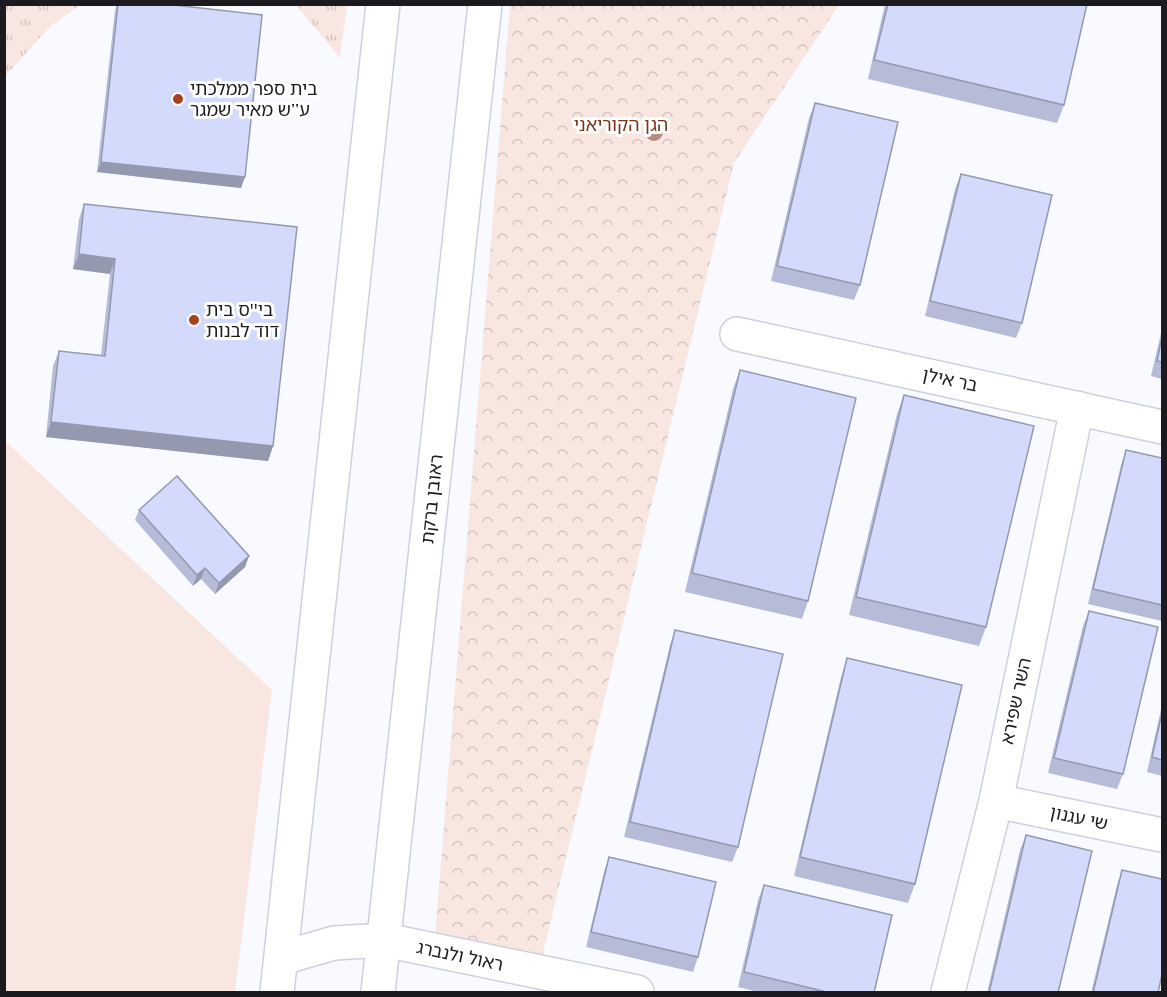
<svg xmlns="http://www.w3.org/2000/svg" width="1167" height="997" viewBox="0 0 1167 997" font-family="Mulish,'Noto Sans Hebrew',sans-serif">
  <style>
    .grass { fill: url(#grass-tufts) }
    .park { fill: url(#park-crowns) }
    .garden { fill: #f8e6e0 }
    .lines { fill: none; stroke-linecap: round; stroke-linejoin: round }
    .minor-casing { stroke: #ced1dd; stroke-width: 36 }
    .minor { stroke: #fff; stroke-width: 33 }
    .tree { fill: #b58b7e }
    .wall { fill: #b6bbd8 }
    .shaded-wall { fill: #9499b0 }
    .building { fill: #d4dafb; stroke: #9499b0; stroke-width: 1.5 }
    .poi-dot { fill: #a7401b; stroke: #fff; stroke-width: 2 }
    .labels { text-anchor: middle; stroke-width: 6; stroke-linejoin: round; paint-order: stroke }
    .poi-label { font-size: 18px; fill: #1a1a1f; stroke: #fff; text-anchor: start }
    .park-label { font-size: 18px; fill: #7e3115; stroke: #fff }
    .street-label { font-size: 18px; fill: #1a1a1f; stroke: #fff }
  </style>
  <defs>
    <pattern id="grass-tufts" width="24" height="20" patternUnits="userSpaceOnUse" patternTransform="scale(1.5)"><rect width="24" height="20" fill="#f8e6e0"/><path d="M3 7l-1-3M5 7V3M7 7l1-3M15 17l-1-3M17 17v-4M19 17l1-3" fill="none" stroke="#d4c5c0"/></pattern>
    <pattern id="park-crowns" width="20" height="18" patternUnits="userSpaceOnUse" patternTransform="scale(1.5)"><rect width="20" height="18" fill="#f8e6e0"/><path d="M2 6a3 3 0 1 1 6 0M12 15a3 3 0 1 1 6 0" fill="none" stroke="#d4c5c0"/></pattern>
  </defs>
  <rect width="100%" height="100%" fill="#f9faff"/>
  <g class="grass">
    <polygon points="5,4 80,4 80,5 52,25 5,76"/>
    <polygon points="296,5 347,5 340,58"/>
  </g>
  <polygon class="park" points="510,5 839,5 734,163 542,957 435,936"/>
  <polygon class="garden" points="4,440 272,690 235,992 5,992"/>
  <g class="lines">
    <g class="minor-casing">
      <g id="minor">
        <polyline points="737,334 1162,427"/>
        <polyline points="996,801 1162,835"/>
        <polyline points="282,958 334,943 385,940 637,992"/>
        <polyline points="277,992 383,4"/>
        <polyline points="378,992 485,4"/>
        <polyline points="948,992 996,801 1077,408"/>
      </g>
    </g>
    <use href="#minor" class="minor"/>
  </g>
  <circle class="tree" cx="654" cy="132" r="9"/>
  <g class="wall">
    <polygon points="117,4 165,4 241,188 97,172 115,10"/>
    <polygon points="885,4 1087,4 1064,105 1057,123 868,79"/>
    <polygon points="815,103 860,285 854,300 771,281 809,118"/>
    <polygon points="961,174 1022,323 1016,338 925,316 955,189"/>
    <polygon points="84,204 273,446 268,461 46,437 53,366 59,351 101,355 110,274 73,269 79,219"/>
    <polygon points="1162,329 1162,379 1151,376"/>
    <polygon points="740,370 808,601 802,619 685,592 733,389"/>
    <polygon points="904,395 986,627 979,646 849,615 897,414"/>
    <polygon points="1126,450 1162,458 1162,621 1088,604 1121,465"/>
    <polygon points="139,510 249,556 245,567 215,594 201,579 193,586 135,520"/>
    <polygon points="1089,611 1123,774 1117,789 1048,773 1083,626"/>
    <polygon points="675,630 738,847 732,862 624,837 670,645"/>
    <polygon points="847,658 915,884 908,903 794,876 841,677"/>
    <polygon points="1162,705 1162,776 1147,772"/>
    <polygon points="1026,835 1058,993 987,993 1020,850"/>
    <polygon points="609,857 698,957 693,972 586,947 604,872"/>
    <polygon points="1122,870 1158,993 1091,993 1117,885"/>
    <polygon points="764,885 874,993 762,993 738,987 758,900"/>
  </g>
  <g class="shaded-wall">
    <polygon points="101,162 245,177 241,188 97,172"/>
    <polygon points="79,254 115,259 110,274 73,269"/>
    <polygon points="51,422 273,446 268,461 46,437"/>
    <polygon points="249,556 245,567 215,594 219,583"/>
    <polygon points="205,568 201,579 193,586 197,575"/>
  </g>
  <g class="building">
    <polygon points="118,4 165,4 262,15 245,177 101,162"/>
    <polygon points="888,4 1087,4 1064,105 874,60"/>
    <polygon points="815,103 898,122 860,285 777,266"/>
    <polygon points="961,174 1052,195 1022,323 930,301"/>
    <polygon points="84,204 297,227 273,446 51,422 59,351 105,356 115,259 79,254"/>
    <polygon points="1162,337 1162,362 1157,361"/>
    <polygon points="740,370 856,398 808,601 692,573"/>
    <polygon points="904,395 1034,426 986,627 856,597"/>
    <polygon points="1126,450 1162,458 1162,605 1093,589"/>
    <polygon points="177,476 249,556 219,583 205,568 197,575 139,510"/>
    <polygon points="1089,611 1158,627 1123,774 1054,758"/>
    <polygon points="675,630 783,654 738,847 630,822"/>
    <polygon points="847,658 962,685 915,884 800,857"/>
    <polygon points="1162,713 1162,760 1152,757"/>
    <polygon points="1026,835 1092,851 1058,993 989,993"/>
    <polygon points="609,857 716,882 698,957 591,932"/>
    <polygon points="1122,870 1162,879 1162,974 1158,993 1093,993"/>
    <polygon points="764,885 892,915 874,993 831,993 744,972"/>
  </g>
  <g class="poi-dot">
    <circle cx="178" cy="99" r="6"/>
    <circle cx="194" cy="320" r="6"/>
  </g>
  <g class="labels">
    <g class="poi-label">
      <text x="190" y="95">בית ספר ממלכתי<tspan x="190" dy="21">ע’’ש מאיר שמגר</tspan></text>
      <text x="206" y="316">בי''ס בית<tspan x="206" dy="21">דוד לבנות</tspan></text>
    </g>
    <g class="park-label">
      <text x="621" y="131">הגן הקוריאני</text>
    </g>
    <g class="street-label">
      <text transform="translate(950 380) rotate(12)" y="6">בר אילן</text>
      <text transform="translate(432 499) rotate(-84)" y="6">ראובן ברקת</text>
      <text transform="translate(1016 701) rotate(-78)" y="6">השר שפירא</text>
      <text transform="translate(1079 818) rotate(12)" y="6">שי עגנון</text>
      <text transform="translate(460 956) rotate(12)" y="6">ראול ולנברג</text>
    </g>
  </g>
  <rect width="1167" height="997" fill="none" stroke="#1a1a1f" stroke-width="12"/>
</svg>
